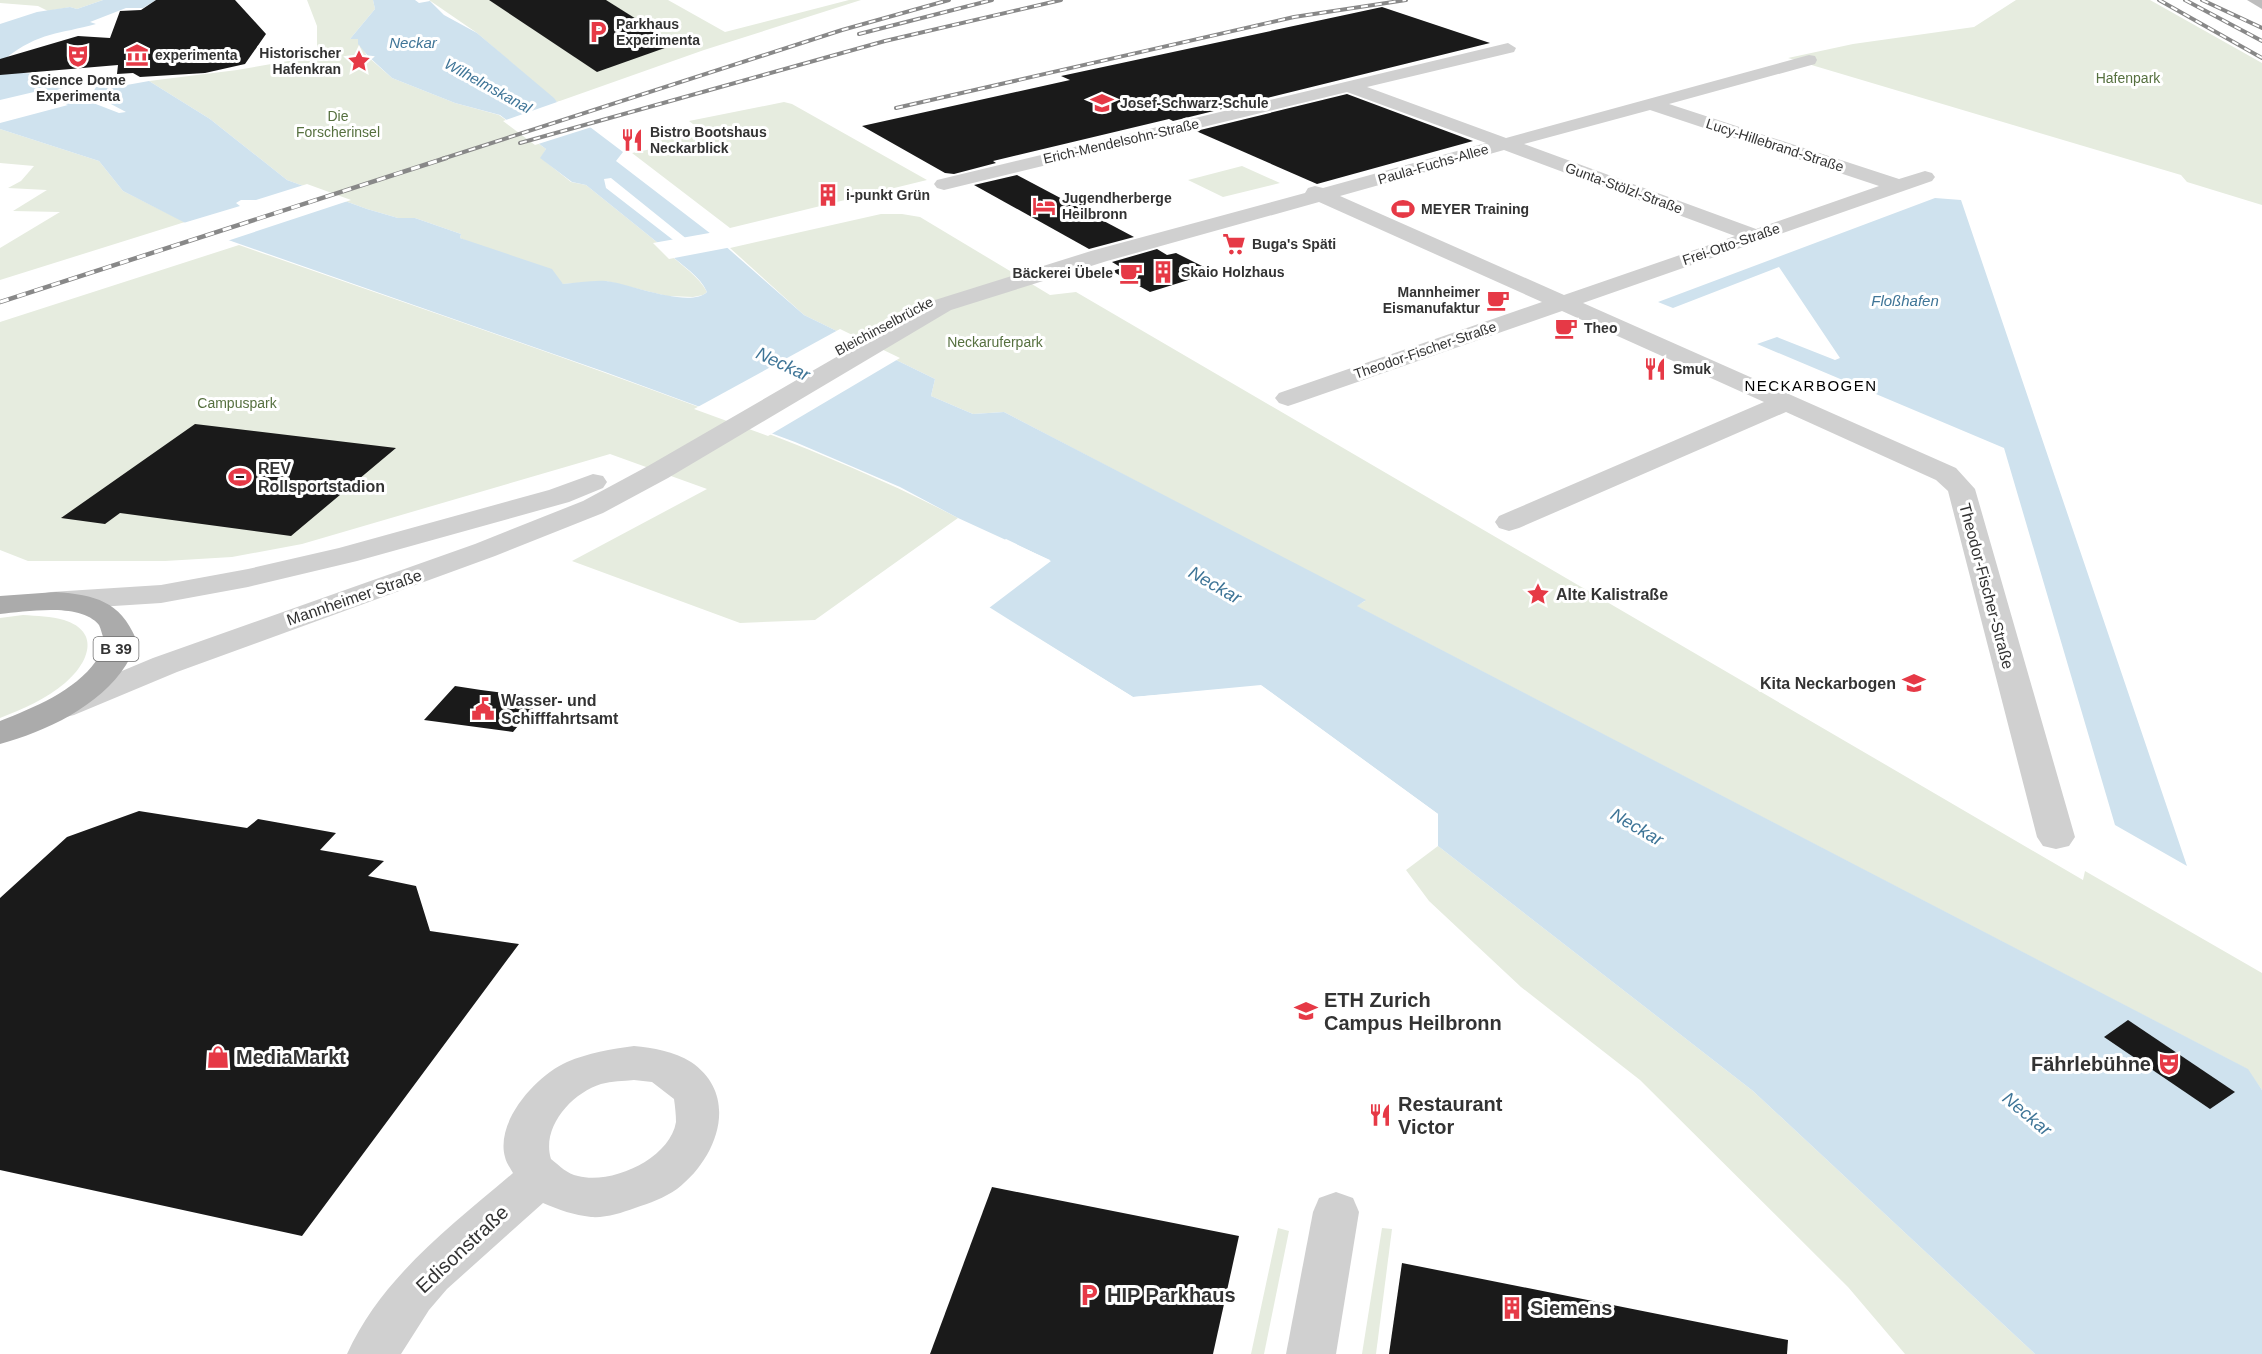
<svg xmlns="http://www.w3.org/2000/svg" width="2262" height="1354" viewBox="0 0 2262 1354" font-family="Arial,sans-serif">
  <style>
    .green { fill: #e6ecdf }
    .water { fill: #cfe2ee; fill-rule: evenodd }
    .pier { fill: #fff }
    .building { fill: #1a1a1a }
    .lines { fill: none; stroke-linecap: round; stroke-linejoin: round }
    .street { fill: #d0d0d0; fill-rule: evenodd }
    .secondary { fill: #bdbdbd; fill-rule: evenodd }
    .primary { fill: #ababab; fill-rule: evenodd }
    .rail-far1-casing { stroke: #888; stroke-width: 4 }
    .rail-casing { stroke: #888; stroke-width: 4.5 }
    .rail-far1 { stroke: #fff; stroke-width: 2; stroke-dasharray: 7; stroke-linecap: butt }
    .rail { stroke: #fff; stroke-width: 3; stroke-dasharray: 9; stroke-linecap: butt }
    .labels { text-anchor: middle; stroke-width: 6; stroke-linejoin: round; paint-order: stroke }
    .far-poi-label { font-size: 14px; font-weight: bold; fill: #333; stroke: #fff; text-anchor: start }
    .far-park-label { font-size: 14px; fill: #56703f; stroke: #fff }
    .far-street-label { font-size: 14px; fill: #333; stroke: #fff }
    .far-water-label { font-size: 15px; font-style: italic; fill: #3f7597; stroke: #fff }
    .far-neighbourhood-label { font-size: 15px; letter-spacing: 1.5px; fill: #000; stroke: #fff }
    .shield { fill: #fff; stroke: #707070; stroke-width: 1.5 }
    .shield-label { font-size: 15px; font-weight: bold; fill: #333 }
    .poi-label { font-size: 16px; font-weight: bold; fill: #333; stroke: #fff; text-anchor: start }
    .street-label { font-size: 16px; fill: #333; stroke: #fff }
    .water-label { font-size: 18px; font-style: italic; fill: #3f7597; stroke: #fff }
    .near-poi-label { font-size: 20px; font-weight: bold; fill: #333; stroke: #fff; text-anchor: start }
    .near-street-label { font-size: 20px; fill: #333; stroke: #fff }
  </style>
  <rect width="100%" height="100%" fill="#fff"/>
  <g class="green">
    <polygon points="0,0 103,0 77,9 70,7 48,11 38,6 0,3"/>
    <path d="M307 0H373L375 9 350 39H358L367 56 392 78 455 103 499 115 546 149 541 158 571 182 586 185 663 247C676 263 697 273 707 292L703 295 693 297 667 296 606 281 563 284 460 238 461 234 415 218H398L367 209 287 180 210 119 149 81 237 70 317 56V26Z"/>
    <polygon points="429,0 668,0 725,32 849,0 861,0 704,50 557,102 477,33"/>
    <polygon points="2016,0 2150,0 2262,63 2262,205 2187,182 2181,175 1788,58 1853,44 1974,27"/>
    <polygon points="784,102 792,104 927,180 730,228 632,153 661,147 648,137 697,127 689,121"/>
    <polygon points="0,129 99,161 123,191 185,222 0,280 0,248 60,212 13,211 47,190 8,188 21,181 34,166 0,163"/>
    <polygon points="1242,166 1280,183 1223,197 1188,180"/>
    <polygon points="881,214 902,214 920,217 1050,295 1076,292 2083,880 2085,871 2262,973 2262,1090 2247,1069 1356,606 1365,601 1004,412 973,414 931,396 935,379 804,315 730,248"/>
    <path d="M239 245C391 298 544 350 696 406 786 440 873 473 958 518L815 620 740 623 572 561 707 489 610 454 302 544 232 557 165 561H28L0 550V322Z"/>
    <path d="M23 615C37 616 51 616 64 620 102 632 88 664 65 683 46 699 23 709 0 718V618Z"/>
    <polygon points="1438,846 1753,1091 2035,1354 1905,1354 1848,1287 1640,1080 1521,987 1429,901 1406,870"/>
    <polygon points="1278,1228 1289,1231 1264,1354 1251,1354"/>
    <polygon points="1382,1228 1392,1229 1376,1354 1362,1354"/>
  </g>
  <g class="water">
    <path d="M103 0H156L143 8H126L90 22 96 24C60 34 39 32 6 58L16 72 42 75 78 86 57 89 119 113 126 112 92 94 96 87 110 88 149 81 210 119 287 180 367 209 398 218H415L461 234 460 238 552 269 563 284C577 283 592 280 606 281 628 283 689 309 707 292 699 273 676 263 663 247L586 185 572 182 540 158 546 149 500 115 455 103 392 78 368 56 358 44V39H350L375 9 373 0H415L419 3 430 1 444 15 477 33 554 98 557 102 623 152 616 161 715 237 804 315 935 379 931 396 973 414 1004 412 1366 600 1357 606 2248 1069 2262 1090V1354H2035L1753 1091 1438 846V814L1262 686 1133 697 989 607 1050 560 958 518 900 487 795 442 605 372 197 229 123 191 99 161 0 129V123L68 105 34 92 0 100V24L37 12 70 7 77 9ZM611 178 688 240 677 243 606 188 604 179Z"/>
    <polygon points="1935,198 1961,200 2187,866 2115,825 2004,448 1757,344 1777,337 1835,360 1840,358 1779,267 1673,308 1658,302"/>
  </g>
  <g class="pier">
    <polygon points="560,101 595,126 535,145 503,121"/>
    <polygon points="307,184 351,200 224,242 180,224 240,206 236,203 241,200 256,200"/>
    <polygon points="715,232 732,247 669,259 653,243"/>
    <polygon points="840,329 900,358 768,436 694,409"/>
    <polygon points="1006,539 1051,561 989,608 1133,697 1261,685 1438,814 1438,846 1435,843 1435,816 1261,689 1132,700 987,610 987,605 1045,561 1003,541"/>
  </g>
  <g class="building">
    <polygon points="156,0 235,0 266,34 245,64 205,73 140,77 133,73 117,74 118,65 0,75 0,59 78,36 110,38 120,11 141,10"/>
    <polygon points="489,0 606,0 676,44 597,72"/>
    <polygon points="1382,7 1490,43 1173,121 1169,119 993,161 996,163 954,174 945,173 862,126 1070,80 1061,76"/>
    <polygon points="1347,94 1473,141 1317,184 1196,131"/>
    <polygon points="1017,175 1134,237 1089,249 974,185"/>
    <polygon points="1157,249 1167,255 1176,253 1214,272 1150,292 1112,271 1122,268 1112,262"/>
    <polygon points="195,424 396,448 291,536 120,513 105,524 61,518"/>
    <polygon points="455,686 481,690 541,698 513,732 424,720"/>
    <polygon points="139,811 247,828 258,819 336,833 320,850 384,861 368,876 416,886 430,931 519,944 302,1236 0,1170 0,898 67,837"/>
    <polygon points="2128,1020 2235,1092 2210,1109 2104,1037"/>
    <polygon points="992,1187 1239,1236 1213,1354 930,1354"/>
    <polygon points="1402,1263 1788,1340 1787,1354 1389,1354"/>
  </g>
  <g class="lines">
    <g class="street">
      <path d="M1508 43 1516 48 1514 52 1367 87 1506 138 1809 55 1815 56 1817 60 1815 64 1669 104 1899 179 1925 171 1932 173 1935 177 1932 181 1583 303 1956 468 1975 489 2075 837 2069 846 2056 849 2043 846 2037 837 1948 491 1936 480 1786 412 1519 528 1509 531 1499 528 1495 522 1499 516 1764 402 1562 311 1297 403 1288 406 1279 403 1275 398 1279 393 1542 302 1319 202 1107 261 951 310 668 478 603 513 495 556 177 672 74 715 62 718 50 715 45 708 50 701 153 658 475 544 583 501 648 466 935 300 1091 251 1305 193 1308 188 1315 186 1323 188 1486 143 1347 92 944 190 937 188 934 184 937 180ZM1650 110 1879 186 1756 229 1524 144ZM1504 150 1735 236 1564 295 1340 196Z"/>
      <polygon points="593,474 603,476 607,482 603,488 569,502 357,561 248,587 161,603 51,610 40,608 35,601 40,594 51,592 161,585 248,569 339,548 549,490"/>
      <path d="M634 1046C653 1048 674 1051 691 1062 741 1096 717 1159 677 1189 664 1198 650 1203 635 1208 621 1213 606 1218 591 1217 574 1215 559 1210 543 1203L447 1289 429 1310 401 1354H347C382 1277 450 1227 513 1173 510 1168 506 1162 505 1157 495 1121 537 1075 567 1062 588 1053 611 1049 634 1046ZM634 1080 652 1082 674 1099C675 1106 676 1115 676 1122 670 1159 611 1185 578 1176 567 1174 560 1166 551 1159 541 1127 572 1093 601 1084 612 1081 623 1081 634 1080Z"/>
      <polygon points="1336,1192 1353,1198 1359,1212 1336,1354 1286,1354 1313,1212 1319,1198"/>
    </g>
    <polygon class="secondary" points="2247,0 2262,0 2262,9"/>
    <path class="primary" d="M56 592C95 595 120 601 136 639 133 648 131 657 126 665 100 706 45 732 0 744V721C33 708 75 691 96 661 100 655 102 646 104 639 102 635 101 629 99 625 80 602 25 612 0 614V596Z"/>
    <g class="rail-far1-casing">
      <g id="rail-far1">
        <polyline points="2159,0 2262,58"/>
        <polyline points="2185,0 2262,41"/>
        <polyline points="2202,0 2262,28"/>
        <polyline points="859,34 992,0"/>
        <polyline points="896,108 1294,17 1406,0"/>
        <polyline points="520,143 885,41 1061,0"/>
        <polyline points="442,159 842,30 949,0"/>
      </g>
    </g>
    <g class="rail-casing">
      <polyline id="rail" points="0,302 446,158"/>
    </g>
    <use href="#rail-far1" class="rail-far1"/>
    <use href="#rail" class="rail"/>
  </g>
  <defs>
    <g id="parking-bare" transform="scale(1.8)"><path d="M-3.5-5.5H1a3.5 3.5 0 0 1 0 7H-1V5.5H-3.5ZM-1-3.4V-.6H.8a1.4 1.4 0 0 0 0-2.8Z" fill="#e63946" stroke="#fff" stroke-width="2.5" paint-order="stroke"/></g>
    <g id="museum-bare" transform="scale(1.8)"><path d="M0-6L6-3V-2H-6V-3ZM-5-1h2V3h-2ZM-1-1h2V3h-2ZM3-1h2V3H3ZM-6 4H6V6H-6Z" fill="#e63946" stroke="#fff" stroke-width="2.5" paint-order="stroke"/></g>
    <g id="theatre-bare" transform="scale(1.8)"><path d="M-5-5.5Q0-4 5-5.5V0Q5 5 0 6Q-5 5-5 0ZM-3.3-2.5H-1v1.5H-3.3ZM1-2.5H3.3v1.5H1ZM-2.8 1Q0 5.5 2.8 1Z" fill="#e63946" stroke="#fff" stroke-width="2.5" paint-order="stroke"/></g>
    <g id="sight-bare" transform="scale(1.8)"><path d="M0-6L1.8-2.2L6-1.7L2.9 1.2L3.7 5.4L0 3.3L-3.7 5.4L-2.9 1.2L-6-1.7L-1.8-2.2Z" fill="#e63946" stroke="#fff" stroke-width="2.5" paint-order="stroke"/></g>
    <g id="school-bare" transform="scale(1.8)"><path d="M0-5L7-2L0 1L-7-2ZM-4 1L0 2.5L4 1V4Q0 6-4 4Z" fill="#e63946" stroke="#fff" stroke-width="2.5" paint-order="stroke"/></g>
    <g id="restaurant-bare" transform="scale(1.8)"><path d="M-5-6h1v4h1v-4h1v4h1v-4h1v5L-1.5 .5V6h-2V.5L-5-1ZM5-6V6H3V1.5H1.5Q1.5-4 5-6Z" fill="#e63946" stroke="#fff" stroke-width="2.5" paint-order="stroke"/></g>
    <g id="building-bare" transform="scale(1.8)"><path d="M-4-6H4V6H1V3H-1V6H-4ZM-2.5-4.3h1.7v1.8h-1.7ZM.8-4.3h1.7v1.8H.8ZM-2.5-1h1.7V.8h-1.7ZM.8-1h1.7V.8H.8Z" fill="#e63946" stroke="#fff" stroke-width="2.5" paint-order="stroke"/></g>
    <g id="hotel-bare" transform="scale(1.8)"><path d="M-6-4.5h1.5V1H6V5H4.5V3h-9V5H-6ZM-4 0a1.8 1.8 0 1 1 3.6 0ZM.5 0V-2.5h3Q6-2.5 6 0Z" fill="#e63946" stroke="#fff" stroke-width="2.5" paint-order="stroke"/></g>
    <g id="stadium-bare" transform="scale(1.8)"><path d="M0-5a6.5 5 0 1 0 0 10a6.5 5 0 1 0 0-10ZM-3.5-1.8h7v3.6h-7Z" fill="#e63946" stroke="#fff" stroke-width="2.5" paint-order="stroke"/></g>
    <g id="supermarket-bare" transform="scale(1.8)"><path d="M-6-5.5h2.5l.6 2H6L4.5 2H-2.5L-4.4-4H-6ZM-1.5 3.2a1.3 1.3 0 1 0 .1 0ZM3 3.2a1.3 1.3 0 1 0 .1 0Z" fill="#e63946" stroke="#fff" stroke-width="2.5" paint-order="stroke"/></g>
    <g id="cafe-bare" transform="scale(1.8)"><path d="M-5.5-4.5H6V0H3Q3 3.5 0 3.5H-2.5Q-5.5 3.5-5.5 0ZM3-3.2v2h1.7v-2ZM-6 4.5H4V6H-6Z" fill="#e63946" stroke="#fff" stroke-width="2.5" paint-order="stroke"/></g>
    <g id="civic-bare" transform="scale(1.8)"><path d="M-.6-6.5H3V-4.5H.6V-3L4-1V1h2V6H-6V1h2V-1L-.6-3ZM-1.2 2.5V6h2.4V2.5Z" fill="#e63946" stroke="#fff" stroke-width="2.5" paint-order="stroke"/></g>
    <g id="university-bare" transform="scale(1.8)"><path d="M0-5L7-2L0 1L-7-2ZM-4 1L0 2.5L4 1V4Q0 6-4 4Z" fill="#e63946" stroke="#fff" stroke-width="2.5" paint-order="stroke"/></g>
    <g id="shop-bare" transform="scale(1.8)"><path d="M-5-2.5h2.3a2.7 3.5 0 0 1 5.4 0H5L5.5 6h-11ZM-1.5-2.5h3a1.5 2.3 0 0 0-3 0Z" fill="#e63946" stroke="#fff" stroke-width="2.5" paint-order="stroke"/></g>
  </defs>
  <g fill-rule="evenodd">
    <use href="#parking-bare" x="598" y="32"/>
    <use href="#museum-bare" x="137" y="55"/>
    <use href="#theatre-bare" x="78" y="56"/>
    <use href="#sight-bare" x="359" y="61"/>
    <use href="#school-bare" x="1102" y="103"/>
    <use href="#restaurant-bare" x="632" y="140"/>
    <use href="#building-bare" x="828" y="195"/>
    <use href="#hotel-bare" x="1044" y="206"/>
    <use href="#stadium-bare" x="1403" y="209"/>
    <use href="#supermarket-bare" x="1234" y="244"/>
    <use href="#building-bare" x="1163" y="272"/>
    <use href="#cafe-bare" x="1131" y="273"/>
    <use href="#cafe-bare" x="1498" y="300"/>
    <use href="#cafe-bare" x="1566" y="328"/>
    <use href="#restaurant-bare" x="1655" y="369"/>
    <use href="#stadium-bare" x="240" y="477"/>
    <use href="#sight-bare" x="1538" y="594"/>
    <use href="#school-bare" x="1914" y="683"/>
    <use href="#civic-bare" x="483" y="709"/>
    <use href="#university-bare" x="1306" y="1011"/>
    <use href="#shop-bare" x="218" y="1057"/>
    <use href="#theatre-bare" x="2169" y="1064"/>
    <use href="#restaurant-bare" x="1380" y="1115"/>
    <use href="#parking-bare" x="1089" y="1295"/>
    <use href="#building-bare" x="1512" y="1308"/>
  </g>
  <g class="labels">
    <g class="far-poi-label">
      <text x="616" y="29">Parkhaus<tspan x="616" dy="16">Experimenta</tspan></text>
      <text x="341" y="58" text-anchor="end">Historischer<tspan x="341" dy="16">Hafenkran</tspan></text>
      <text x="155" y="60">experimenta</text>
      <text x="78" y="85" text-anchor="middle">Science Dome<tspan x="78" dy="16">Experimenta</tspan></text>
      <text x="1120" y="108">Josef-Schwarz-Schule</text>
      <text x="650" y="137">Bistro Bootshaus<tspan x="650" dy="16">Neckarblick</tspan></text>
      <text x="846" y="200">i-punkt Grün</text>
      <text x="1062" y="203">Jugendherberge<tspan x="1062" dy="16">Heilbronn</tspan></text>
      <text x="1421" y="214">MEYER Training</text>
      <text x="1252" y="249">Buga's Späti</text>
      <text x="1181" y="277">Skaio Holzhaus</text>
      <text x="1113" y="278" text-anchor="end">Bäckerei Übele</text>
      <text x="1480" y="297" text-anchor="end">Mannheimer<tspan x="1480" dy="16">Eismanufaktur</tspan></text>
      <text x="1584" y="333">Theo</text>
      <text x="1673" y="374">Smuk</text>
    </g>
    <g class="far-park-label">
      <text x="2128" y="83">Hafenpark</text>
      <text x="338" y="121">Die<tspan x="338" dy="16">Forscherinsel</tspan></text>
      <text x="995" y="347">Neckaruferpark</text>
      <text x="237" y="408">Campuspark</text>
    </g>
    <g class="far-street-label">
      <text transform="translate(1121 141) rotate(-13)" y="5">Erich-Mendelsohn-Straße</text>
      <text transform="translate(1775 145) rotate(18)" y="5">Lucy-Hillebrand-Straße</text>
      <text transform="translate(1433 164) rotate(-16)" y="5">Paula-Fuchs-Allee</text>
      <text transform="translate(1624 188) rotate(20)" y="5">Gunta-Stölzl-Straße</text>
      <text transform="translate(1731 244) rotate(-19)" y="5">Frei-Otto-Straße</text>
      <text transform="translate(884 326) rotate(-28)" y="5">Bleichinselbrücke</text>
      <text transform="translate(1425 350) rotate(-19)" y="5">Theodor-Fischer-Straße</text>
    </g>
    <g class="far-water-label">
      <text x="413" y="48">Neckar</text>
      <text transform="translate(488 86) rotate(29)" y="5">Wilhelmskanal</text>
      <text x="1905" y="306">Floßhafen</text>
    </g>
    <g class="far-neighbourhood-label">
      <text x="1811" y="391">NECKARBOGEN</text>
    </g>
    <rect class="shield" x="93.5" y="637" width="45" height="24" rx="4.5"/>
    <g class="shield-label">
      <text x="116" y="654">B 39</text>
    </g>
    <g class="poi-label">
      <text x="258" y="474">REV<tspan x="258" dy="18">Rollsportstadion</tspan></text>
      <text x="1556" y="600">Alte Kalistraße</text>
      <text x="1896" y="689" text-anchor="end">Kita Neckarbogen</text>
      <text x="501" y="706">Wasser- und<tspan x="501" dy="18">Schifffahrtsamt</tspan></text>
    </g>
    <g class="street-label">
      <text transform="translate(1987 586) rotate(75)" y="6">Theodor-Fischer-Straße</text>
      <text transform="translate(354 597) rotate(-19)" y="6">Mannheimer Straße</text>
    </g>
    <g class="water-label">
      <text transform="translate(783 364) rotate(25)" y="6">Neckar</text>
      <text transform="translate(1215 585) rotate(30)" y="6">Neckar</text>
      <text transform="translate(1637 827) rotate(30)" y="6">Neckar</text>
      <text transform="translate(2027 1114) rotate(40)" y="6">Neckar</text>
    </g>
    <g class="near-poi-label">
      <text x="1324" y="1007">ETH Zurich<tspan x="1324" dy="23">Campus Heilbronn</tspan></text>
      <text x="236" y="1064">MediaMarkt</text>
      <text x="2151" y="1071" text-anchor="end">Fährlebühne</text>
      <text x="1398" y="1111">Restaurant<tspan x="1398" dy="23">Victor</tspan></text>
      <text x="1107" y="1302">HIP Parkhaus</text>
      <text x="1530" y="1315">Siemens</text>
    </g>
    <g class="near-street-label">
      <text transform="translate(462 1249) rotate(-43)" y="7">Edisonstraße</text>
    </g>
  </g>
</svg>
